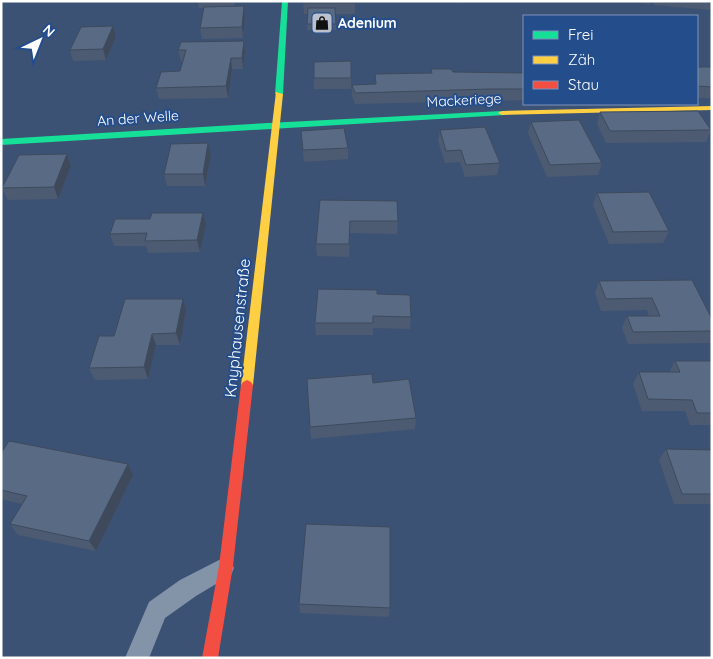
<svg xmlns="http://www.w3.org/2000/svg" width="713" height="659" viewBox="0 0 713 659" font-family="Quicksand,sans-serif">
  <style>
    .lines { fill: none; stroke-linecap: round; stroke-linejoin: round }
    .lane { fill: #8393a8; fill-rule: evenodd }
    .fast { fill: #16e098; fill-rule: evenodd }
    .slow { fill: #ffcf43; fill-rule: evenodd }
    .jam { fill: #f24e42; fill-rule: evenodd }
    .wall { fill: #4c5b72 }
    .shaded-wall { fill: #3e4a5c }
    .building { fill: #586a84; stroke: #3e4a5c }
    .labels { text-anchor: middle; stroke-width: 4; stroke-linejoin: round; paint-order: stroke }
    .far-poi-label { font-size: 14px; font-weight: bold; fill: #fff; stroke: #244d8c; text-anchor: start }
    .far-street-label { font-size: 14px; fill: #fff; stroke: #244d8c }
    .street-label { font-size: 16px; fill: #fff; stroke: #244d8c }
  </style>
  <rect width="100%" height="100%" fill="#3c5274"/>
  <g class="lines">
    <polygon class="lane" points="223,558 231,561 234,568 231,575 196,596 165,618 149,658 125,658 149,602 180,580"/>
    <g class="fast">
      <polygon points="282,1 288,1 283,94 279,96 275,94"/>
      <polygon points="502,111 505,111 505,115 1,145 1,139 268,123"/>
    </g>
    <g class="slow">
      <polygon points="276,92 283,94 253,385 251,388 247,390 243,388 241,385"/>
      <polygon points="712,106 712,110 502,115 498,113 502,111"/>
    </g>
    <polygon class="jam" points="247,380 251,382 253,385 233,566 218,658 202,658 219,566 241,385 243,382"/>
  </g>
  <g class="wall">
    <polygon points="198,1 235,1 234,6 244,6 245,16 243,38 202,39 200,28 204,8 199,8"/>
    <polygon points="303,1 355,1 355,14 336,14 336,30 307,30 308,14 304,14"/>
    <polygon points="444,1 463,1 463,3"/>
    <polygon points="624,1 651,1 650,4"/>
    <polygon points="653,1 712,1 712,10 654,5"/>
    <polygon points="113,26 116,37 106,60 73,61 70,50"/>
    <polygon points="244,41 245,52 243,69 232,69 228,98 159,99 156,88 180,71 183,61 181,61 178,50"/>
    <polygon points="351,61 351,89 314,89 314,78"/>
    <polygon points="697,67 712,69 712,98 697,98"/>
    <polygon points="431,69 453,72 524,73 524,100 488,101 355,104 352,96 352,85 375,84 375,74 431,73"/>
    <polygon points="600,112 711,130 706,142 606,143 597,124"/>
    <polygon points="531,122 602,163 598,175 547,177 528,133"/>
    <polygon points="440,130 500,163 497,175 465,177 460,162 445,163 438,141"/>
    <polygon points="301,131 348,148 348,159 304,162"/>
    <polygon points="67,154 71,166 58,199 8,200 2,188"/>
    <polygon points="211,155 205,186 167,186 164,174"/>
    <polygon points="597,193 669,231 663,243 609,244 593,205"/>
    <polygon points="320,200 398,221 397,234 350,233 349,257 317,256 316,244"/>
    <polygon points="206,225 200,252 148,253 146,246 114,246 110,234"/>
    <polygon points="692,280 712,319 712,342 711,343 628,344 622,328 627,316 649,316 647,310 601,311 595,293 599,281"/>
    <polygon points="377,294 411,317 410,329 373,328 373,335 316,335 315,323"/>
    <polygon points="183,299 186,311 180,345 156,345 148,379 95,380 89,368 114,336"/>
    <polygon points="675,361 712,361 712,425 690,425 685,411 642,411 633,384 639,372 669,372"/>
    <polygon points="373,383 416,418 415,429 311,439 310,427"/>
    <polygon points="666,449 712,450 712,504 674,504 659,460"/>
    <polygon points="1,453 128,464 133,475 96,551 18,535 10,524 22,504 1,499"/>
    <polygon points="299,604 390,608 389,617 300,613"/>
  </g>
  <g class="shaded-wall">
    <polygon points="244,6 245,16 243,38 242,27"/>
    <polygon points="113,26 116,37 106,60 103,49"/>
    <polygon points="244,41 245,52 243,69 242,58"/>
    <polygon points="231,58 232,69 228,98 226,86"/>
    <polygon points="208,143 211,155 205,186 203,174"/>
    <polygon points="67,154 71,166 58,199 54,187"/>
    <polygon points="203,213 206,225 200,252 197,240"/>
    <polygon points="183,299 186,311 180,345 176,333"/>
    <polygon points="152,334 156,345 148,379 144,367"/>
    <polygon points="128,464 133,475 96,551 89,541"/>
  </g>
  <g class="building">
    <rect x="303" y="1" width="52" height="2"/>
    <polygon points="244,6 242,27 200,28 204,7"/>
    <polygon points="308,8 335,8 336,24 307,24"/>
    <polygon points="113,26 103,49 70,50 81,27"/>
    <polygon points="244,41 242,58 231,58 226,86 156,88 161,72 180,71 186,50 178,50 181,42"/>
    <polygon points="351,61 351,78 314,78 314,62"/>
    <polygon points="697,67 711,67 712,69 712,87 697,86"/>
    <polygon points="431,69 451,69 453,72 524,73 524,89 490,89 355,93 352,85 376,84 375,74 432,73"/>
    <polygon points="698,111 711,130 610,131 600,112"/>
    <polygon points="579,120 602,163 550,165 531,122"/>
    <polygon points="485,127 500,163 466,165 461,150 446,151 440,130"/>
    <polygon points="344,128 348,148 303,150 301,131"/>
    <polygon points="208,143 203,174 164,174 171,144"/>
    <polygon points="67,154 54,187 2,188 19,155"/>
    <polygon points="649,192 669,231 613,232 597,193"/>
    <polygon points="320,200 397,201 398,221 350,221 349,244 316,244"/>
    <polygon points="152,213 203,213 197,240 145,241 147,233 110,234 115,219 150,219"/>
    <polygon points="692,280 712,319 712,331 633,332 627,316 660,316 652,298 606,299 599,281"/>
    <polygon points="318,289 377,290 377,294 410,295 411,317 373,316 373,323 315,323"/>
    <polygon points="125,299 183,299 176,333 152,334 144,367 89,368 99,336 114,336"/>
    <polygon points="675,361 712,361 712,413 697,413 692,400 648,399 639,372 680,372"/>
    <polygon points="372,374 373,383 409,379 416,418 310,427 307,379"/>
    <polygon points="9,441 128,464 89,541 10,524 27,496 1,490 1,453"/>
    <polygon points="666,449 712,450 712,494 682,494"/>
    <polygon points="306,524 390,527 390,608 299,604"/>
  </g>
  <defs>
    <g id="shop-square" transform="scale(1.125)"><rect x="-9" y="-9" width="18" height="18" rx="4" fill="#bbc2ce" stroke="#244d8c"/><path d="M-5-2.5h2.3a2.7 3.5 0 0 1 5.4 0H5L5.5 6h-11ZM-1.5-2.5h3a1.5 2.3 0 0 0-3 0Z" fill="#111"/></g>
  </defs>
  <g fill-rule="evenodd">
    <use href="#shop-square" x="322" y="23"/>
  </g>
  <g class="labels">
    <g class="far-poi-label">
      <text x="338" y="28">Adenium</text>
    </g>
    <g class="far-street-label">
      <text transform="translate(464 100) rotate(-3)" y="5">Mackeriege</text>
      <text transform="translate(138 118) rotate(-4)" y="5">An der Welle</text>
    </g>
    <g class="street-label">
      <text transform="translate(237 328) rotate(-84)" y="6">Knyphausenstraße</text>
    </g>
  </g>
  <rect width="713" height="659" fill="none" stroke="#ffffff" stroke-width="5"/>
  <rect x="523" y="15" width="175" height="90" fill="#244d8c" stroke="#7c94ba"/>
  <rect x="533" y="31" width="25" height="8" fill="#16e098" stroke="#7c94ba"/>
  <text x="568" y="40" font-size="15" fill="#ffffff">Frei</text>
  <rect x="533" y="56" width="25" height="8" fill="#ffcf43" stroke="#7c94ba"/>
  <text x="568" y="65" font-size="15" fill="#ffffff">Zäh</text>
  <rect x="533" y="81" width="25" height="8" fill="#f24e42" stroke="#7c94ba"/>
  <text x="568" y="90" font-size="15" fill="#ffffff">Stau</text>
  <g transform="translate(40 40) rotate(43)" stroke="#244d8c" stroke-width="4" paint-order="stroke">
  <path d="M0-4L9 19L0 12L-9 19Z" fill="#ffffff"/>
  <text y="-8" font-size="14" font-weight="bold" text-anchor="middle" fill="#ffffff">N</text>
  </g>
</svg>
